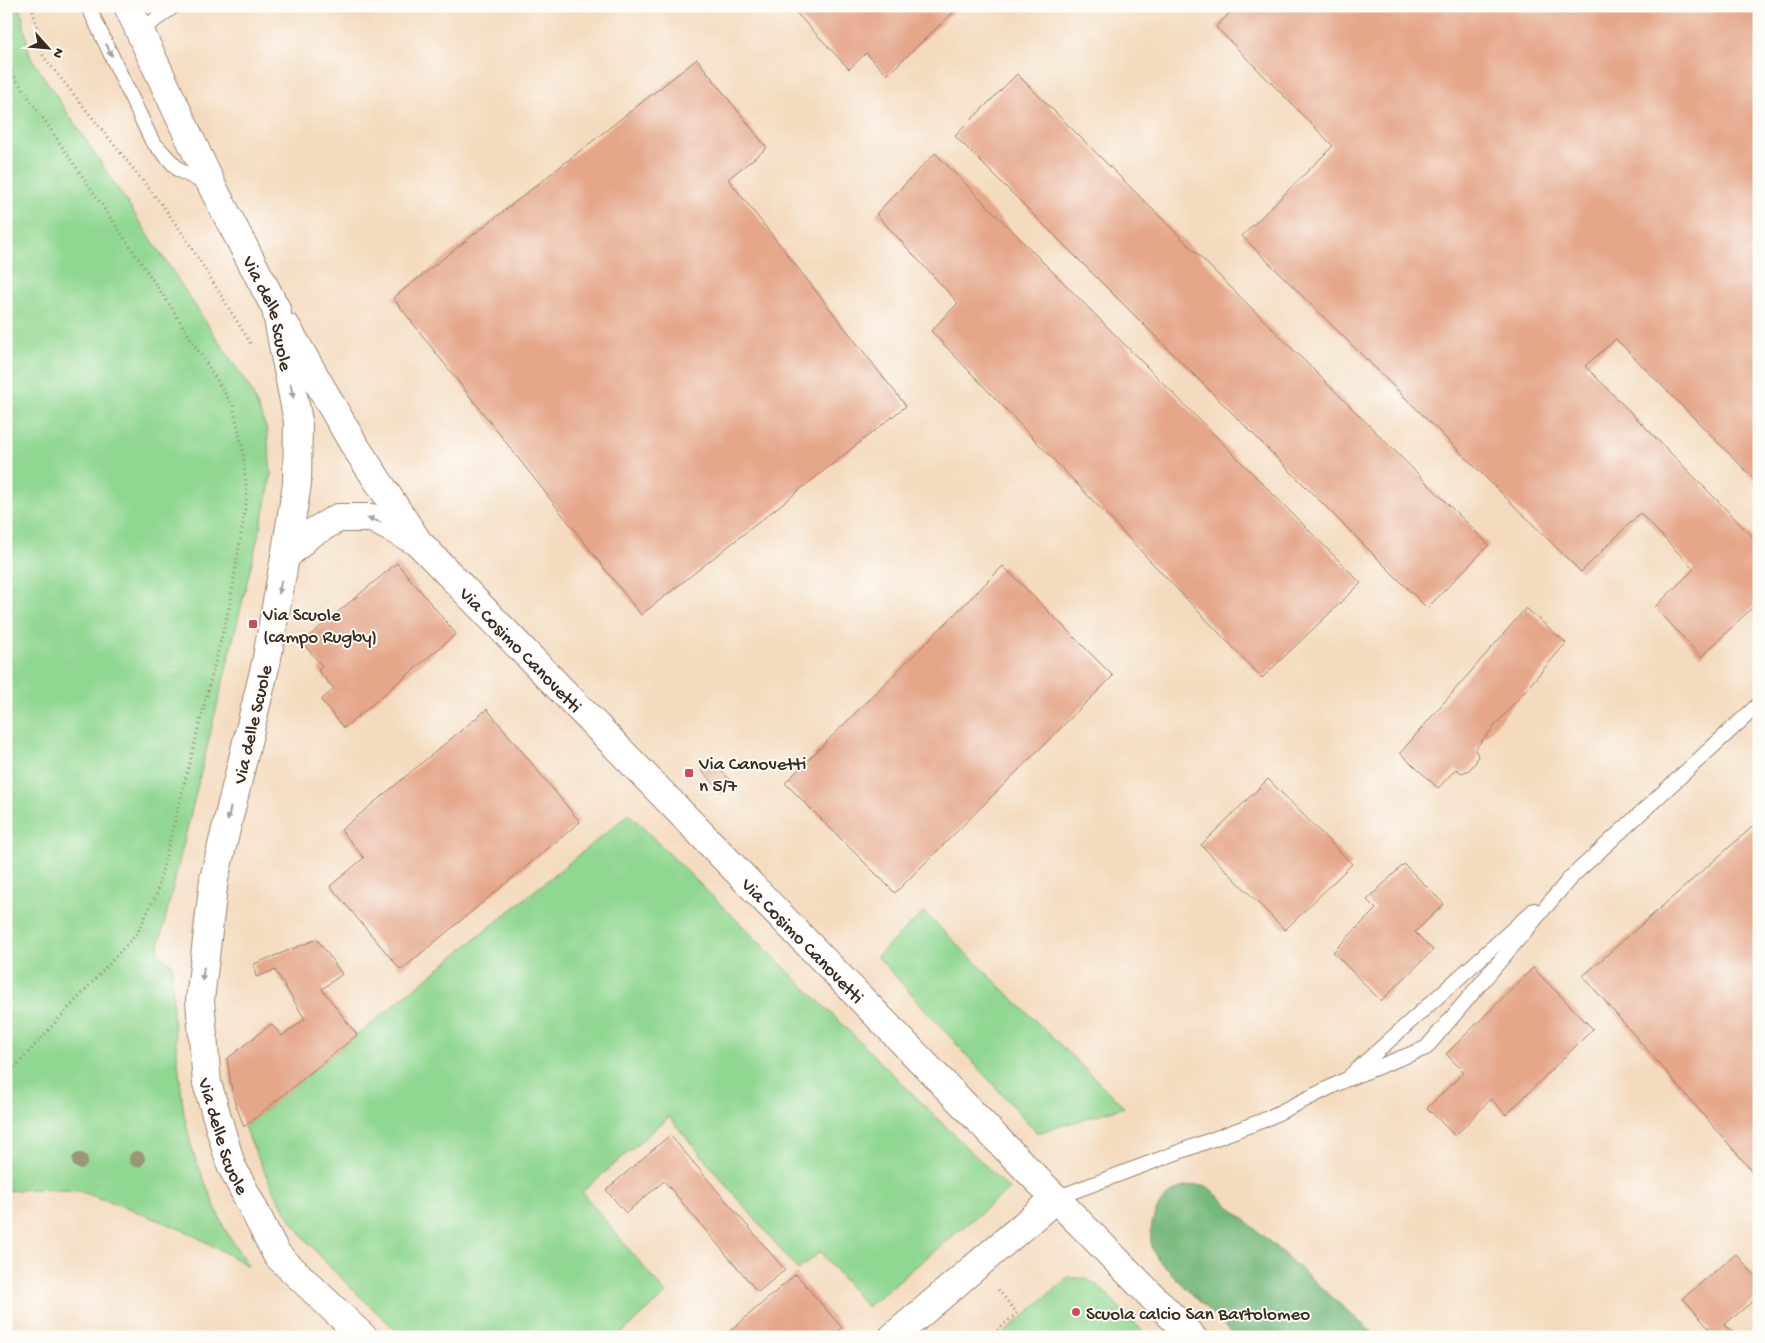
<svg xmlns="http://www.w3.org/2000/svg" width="1765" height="1343" viewBox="0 0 1765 1343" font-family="'Gochi Hand',sans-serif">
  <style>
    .green { fill: #90d791; stroke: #668058 }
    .forest { fill: #74b87b; stroke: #58714c }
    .building { fill: #e5a689 }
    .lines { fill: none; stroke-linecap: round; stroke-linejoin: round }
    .service-casing { stroke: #98826e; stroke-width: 16 }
    .minor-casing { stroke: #98826e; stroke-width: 30 }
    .path { stroke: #98826e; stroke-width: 3; stroke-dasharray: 1 4; stroke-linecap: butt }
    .service { stroke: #fff; stroke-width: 14 }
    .minor { stroke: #fff; stroke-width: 28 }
    .tree { fill: #9c9679 }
    .oneway { fill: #a79f9a }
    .poi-dot { fill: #d1495b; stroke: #fdfcf7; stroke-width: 2 }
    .labels { text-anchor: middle; stroke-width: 4; stroke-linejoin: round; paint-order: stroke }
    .street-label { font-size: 19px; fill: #3b2a1e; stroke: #fdfcf7 }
    .poi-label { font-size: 19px; fill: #3b2a1e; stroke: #fdfcf7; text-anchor: start }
  </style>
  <rect width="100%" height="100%" fill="#fdfcf7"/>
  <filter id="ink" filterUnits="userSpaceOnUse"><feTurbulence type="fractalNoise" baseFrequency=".02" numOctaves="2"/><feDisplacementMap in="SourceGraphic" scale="10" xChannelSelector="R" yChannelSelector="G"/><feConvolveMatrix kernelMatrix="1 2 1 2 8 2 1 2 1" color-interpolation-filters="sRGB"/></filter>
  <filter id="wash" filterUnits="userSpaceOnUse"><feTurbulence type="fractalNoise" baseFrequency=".0096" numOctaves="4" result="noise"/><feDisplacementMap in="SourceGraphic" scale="20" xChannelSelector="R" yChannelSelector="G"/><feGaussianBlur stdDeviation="1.12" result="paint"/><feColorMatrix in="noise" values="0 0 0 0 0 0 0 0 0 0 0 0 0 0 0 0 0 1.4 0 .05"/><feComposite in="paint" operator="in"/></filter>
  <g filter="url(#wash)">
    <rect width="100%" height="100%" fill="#f4dbbf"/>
    <g class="green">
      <polygon points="6,6 20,6 30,56 251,390 267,430 271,475 266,504 157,953 172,964 173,1018 184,1115 193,1153 224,1228 248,1266 190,1233 128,1208 79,1191 34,1189 6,1191"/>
      <path d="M629 814 1009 1189 867 1307 820 1252 798 1270 669 1117 582 1192 666 1294 617 1337H403C360 1295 310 1255 280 1202 266 1178 256 1152 244 1127Z"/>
      <polygon points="924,912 1124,1107 1037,1133 877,956"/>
      <polygon points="1068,1277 1086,1279 1100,1287 1148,1337 1000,1337"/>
    </g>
    <path class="forest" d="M1196 1185 1208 1187 1377 1337H1235L1158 1260C1156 1256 1153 1251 1152 1246 1150 1242 1151 1235 1151 1231 1154 1204 1169 1187 1196 1185Z"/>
    <g id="blocks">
      <g class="building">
        <polygon points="790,6 960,6 887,75 866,53 849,69"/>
        <polygon points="1236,6 1759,6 1759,484 1616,339 1585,366 1759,543 1759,601 1701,657 1655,607 1694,569 1640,513 1581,572 1242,236 1333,146 1216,27"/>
        <polygon points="697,59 767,148 728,179 906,406 641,615 393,298"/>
        <polygon points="1017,74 1489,545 1427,608 955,136"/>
        <polygon points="935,153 1361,583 1262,678 931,331 958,303 876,214"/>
        <polygon points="397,563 456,634 344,728 321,700 334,689 318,670 322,666 302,642"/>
        <polygon points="1003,566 1113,676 895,893 785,783"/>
        <polygon points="1526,608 1566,643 1475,749 1478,756 1476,762 1469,770 1462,773 1456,769 1438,788 1400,753"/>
        <polygon points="487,709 580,822 401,970 330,886 364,858 341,830"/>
        <polygon points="712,761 732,782 721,791 701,770"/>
        <polygon points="1268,779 1352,864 1285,930 1201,845"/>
        <polygon points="1759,821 1759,1179 1583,976"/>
        <polygon points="1404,864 1444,904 1415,932 1433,950 1381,1001 1333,952 1376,909 1367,900"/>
        <polygon points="317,939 342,974 322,989 357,1035 244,1127 233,1097 227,1059 271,1024 282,1036 305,1019 275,970 256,977 254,964"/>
        <polygon points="1533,968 1593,1029 1506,1115 1491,1099 1455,1136 1427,1108 1464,1072 1446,1054"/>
        <polygon points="670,1135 785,1270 758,1292 664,1181 626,1213 606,1190"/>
        <polygon points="1736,1254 1759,1281 1759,1296 1724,1325 1737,1337 1704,1337 1710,1330 1683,1298"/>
        <polygon points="796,1274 842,1328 832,1337 723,1337"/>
      </g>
    </g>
  </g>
  <g filter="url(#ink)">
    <use href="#blocks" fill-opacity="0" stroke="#98826e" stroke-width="1"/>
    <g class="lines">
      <g class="service-casing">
        <g id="service">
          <polyline points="88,6 152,141 179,170 208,185"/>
          <polyline points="140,31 174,6"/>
          <polyline points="1567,881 1759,704"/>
          <polyline points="1351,1075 1534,910"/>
          <polyline points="1056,1198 1264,1120 1345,1080 1426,1048 1572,876"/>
        </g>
      </g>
      <g class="minor-casing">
        <g id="minor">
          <path id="s1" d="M128 6 213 188 276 309 298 421 297 484 285 557 266 663 214 879 200 1000 207 1083 231 1165 277 1255 363 1337"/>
          <path id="s2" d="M287 328 353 443 418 542 1002 1144 1192 1337"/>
          <polyline points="285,557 310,534 338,518 372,518 416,541"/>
          <polyline points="893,1337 1056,1198"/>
        </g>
      </g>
      <g class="path">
        <polyline points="32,6 43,56 163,206 185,237 251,344"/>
        <polyline points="6,64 169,304 233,406 243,451 247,497 230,604 156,895 138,932 6,1077"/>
        <polyline points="990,1337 1017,1313 996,1287"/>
      </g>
      <use href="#service" class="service"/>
      <use href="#minor" class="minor"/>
    </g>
    <g class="tree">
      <circle cx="137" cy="1159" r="8"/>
      <circle cx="80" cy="1161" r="8"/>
    </g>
    <defs><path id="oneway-solid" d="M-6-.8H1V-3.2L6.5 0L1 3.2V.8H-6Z" transform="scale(1.25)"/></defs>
    <g class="oneway">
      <use href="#oneway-solid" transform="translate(109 50) rotate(64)"/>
      <use href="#oneway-solid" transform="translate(292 391) rotate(79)"/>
      <use href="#oneway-solid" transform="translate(374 520) rotate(-162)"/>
      <use href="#oneway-solid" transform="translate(280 587) rotate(101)"/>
      <use href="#oneway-solid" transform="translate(229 814) rotate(103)"/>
      <use href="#oneway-solid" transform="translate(203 974) rotate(97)"/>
    </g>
  </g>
  <g class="poi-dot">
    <rect x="248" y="619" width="10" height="10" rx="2.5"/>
    <rect x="684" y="768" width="10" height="10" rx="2.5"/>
    <circle cx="1076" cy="1312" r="5"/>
  </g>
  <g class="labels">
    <g class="street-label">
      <text dy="7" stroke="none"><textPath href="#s1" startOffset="339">Via delle Scuole</textPath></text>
      <text dy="7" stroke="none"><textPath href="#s2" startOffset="400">Via Cosimo Canovetti</textPath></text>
      <text transform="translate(251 724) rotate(-77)" y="7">Via delle Scuole</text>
      <text dy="7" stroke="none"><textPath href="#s2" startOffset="805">Via Cosimo Canovetti</textPath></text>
      <text dy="7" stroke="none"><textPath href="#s1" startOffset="1179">Via delle Scuole</textPath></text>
    </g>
    <g class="poi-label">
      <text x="263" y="620">Via Scuole<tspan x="263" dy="22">(campo Rugby)</tspan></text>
      <text x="699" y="769">Via Canovetti<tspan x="699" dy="22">n 5/7</tspan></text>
      <text x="1086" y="1319">Scuola calcio San Bartolomeo</text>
    </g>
  </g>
  <rect width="1765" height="1343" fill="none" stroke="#fdfcf7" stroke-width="25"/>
  <g transform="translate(48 48) rotate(117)" stroke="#fdfcf7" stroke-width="4" paint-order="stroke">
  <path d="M0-4L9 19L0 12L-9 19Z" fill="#3b2a1e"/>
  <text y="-8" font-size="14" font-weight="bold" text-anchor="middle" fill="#3b2a1e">N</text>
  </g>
</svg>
